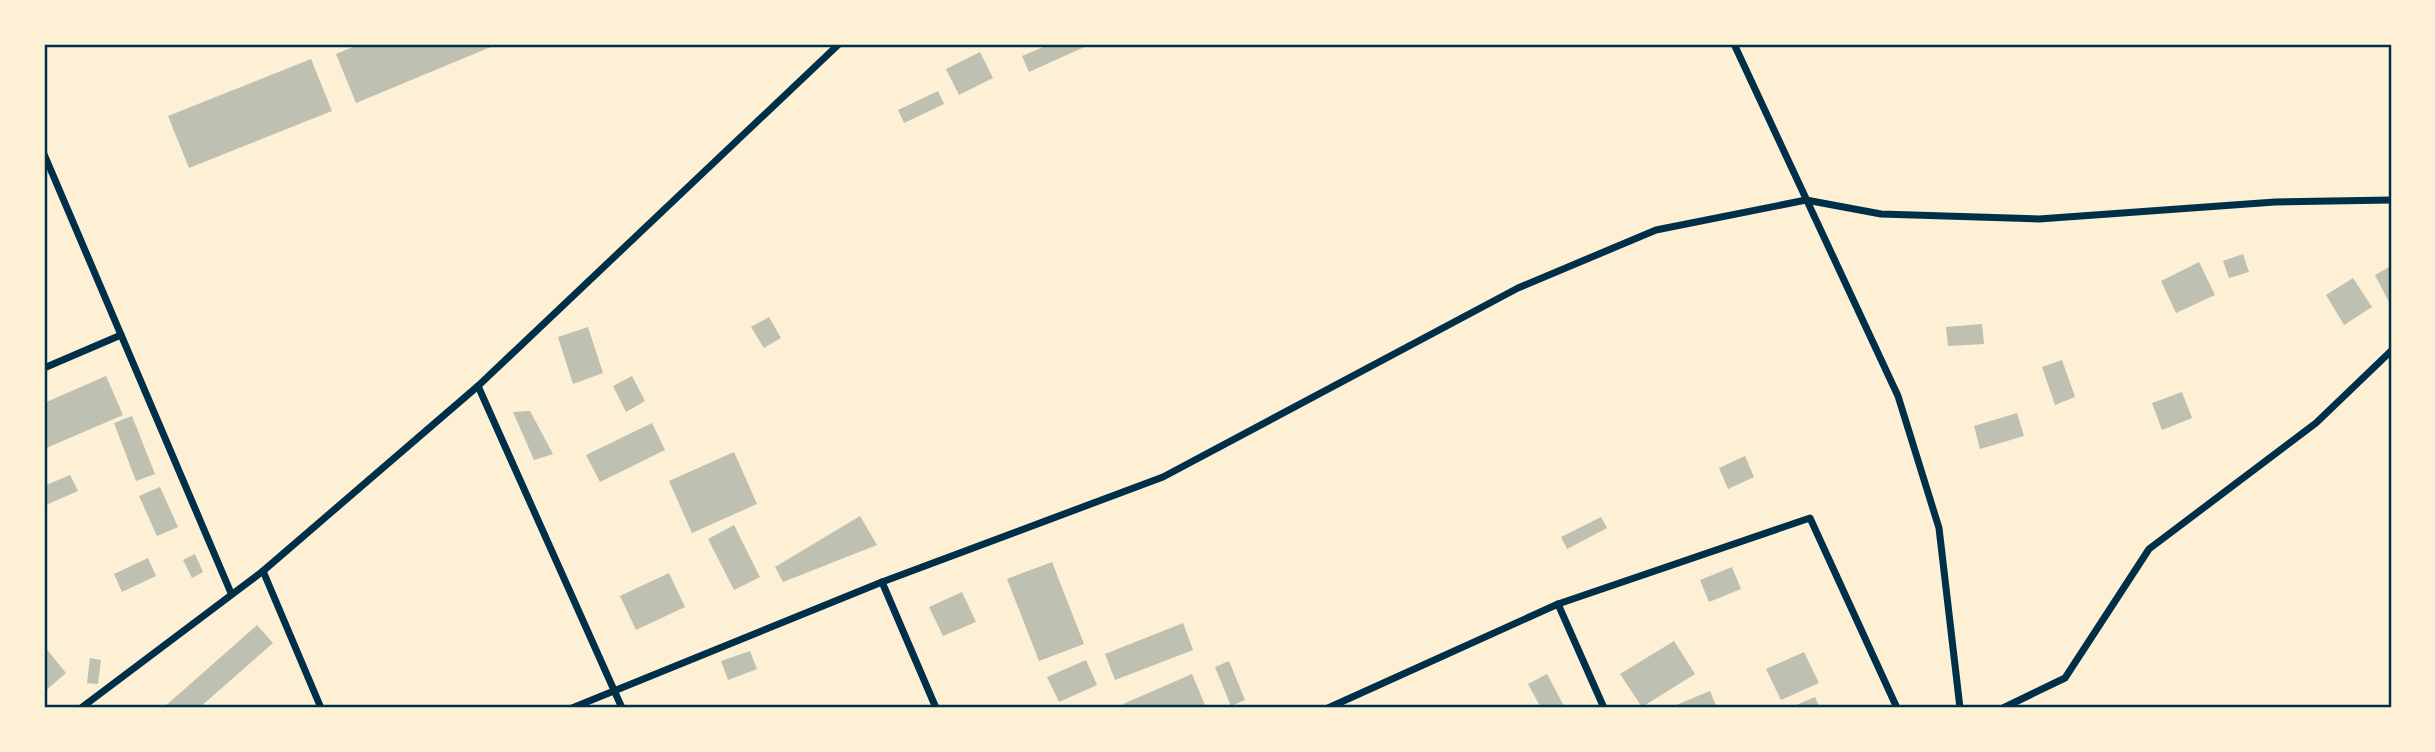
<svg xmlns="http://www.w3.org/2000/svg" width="2435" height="752" viewBox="0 0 2435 752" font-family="'Space Grotesk',sans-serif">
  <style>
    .building { fill: #bec0b2 }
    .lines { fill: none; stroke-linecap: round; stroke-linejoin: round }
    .minor { stroke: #003049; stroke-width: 7 }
    .neatline { fill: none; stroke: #003049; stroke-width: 2.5 }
  </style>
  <rect width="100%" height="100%" fill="#fdf0d5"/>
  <g class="building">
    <polygon points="360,44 498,44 356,103 336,54"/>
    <polygon points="1050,44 1091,44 1029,72 1022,56"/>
    <polygon points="980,52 993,78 959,95 946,69"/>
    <polygon points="311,59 332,111 189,168 168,116"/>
    <polygon points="938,91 944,104 904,123 898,110"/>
    <polygon points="2243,254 2249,272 2229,278 2223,261"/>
    <polygon points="2199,262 2215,295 2176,313 2161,281"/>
    <polygon points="2391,266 2391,306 2375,275"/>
    <polygon points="2353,278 2372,307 2344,325 2326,295"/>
    <polygon points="769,317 781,338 764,348 751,327"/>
    <polygon points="1982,324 1984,344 1948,346 1946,327"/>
    <polygon points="588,327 603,373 573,384 558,337"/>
    <polygon points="2062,360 2075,397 2055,405 2042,367"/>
    <polygon points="106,376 123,415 44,449 44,403"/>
    <polygon points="632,376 645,401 626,412 613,386"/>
    <polygon points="2182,392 2192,418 2162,430 2152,403"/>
    <polygon points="530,411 553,454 534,460 513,412"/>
    <polygon points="2017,413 2024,436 1980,449 1974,426"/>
    <polygon points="132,416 155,474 136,481 114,423"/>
    <polygon points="652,423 665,450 600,482 586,455"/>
    <polygon points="734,452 757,504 692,533 669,481"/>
    <polygon points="1745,456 1754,477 1728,489 1719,468"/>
    <polygon points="70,475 78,491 46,505 44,486"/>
    <polygon points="160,487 178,527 157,536 139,496"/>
    <polygon points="860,516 877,545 783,582 775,567"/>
    <polygon points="1601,517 1607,528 1567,549 1561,537"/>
    <polygon points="734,525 760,577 734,590 708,539"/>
    <polygon points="195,554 203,572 192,578 183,560"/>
    <polygon points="148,558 156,576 122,592 114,574"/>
    <polygon points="1052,562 1084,644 1039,661 1007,579"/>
    <polygon points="1732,567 1741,589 1709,602 1700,580"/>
    <polygon points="669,573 685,607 636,630 620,596"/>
    <polygon points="962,592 976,622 943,636 929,607"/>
    <polygon points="1183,623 1193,650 1115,680 1105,654"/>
    <polygon points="257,625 273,643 199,708 163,708"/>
    <polygon points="1674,641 1695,674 1642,707 1620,674"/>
    <polygon points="44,646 66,673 44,692"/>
    <polygon points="750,651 757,669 728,680 721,661"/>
    <polygon points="1804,652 1819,683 1781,700 1766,669"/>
    <polygon points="90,658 101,660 98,684 87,683"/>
    <polygon points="1086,660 1097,685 1059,702 1047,677"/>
    <polygon points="1229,661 1245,700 1231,706 1215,667"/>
    <polygon points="1192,674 1205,705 1197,708 1125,708 1123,704"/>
    <polygon points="1547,674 1565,708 1541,708 1528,684"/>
    <polygon points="1710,691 1717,708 1669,708"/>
    <polygon points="1815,697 1820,708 1789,708"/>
  </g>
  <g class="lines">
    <g class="minor">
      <polyline points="1734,44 1898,396 1939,528 1960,708"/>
      <polyline points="44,154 231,593"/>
      <polyline points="44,368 121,335"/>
      <polyline points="478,386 622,708"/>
      <polyline points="263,571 321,708"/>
      <polyline points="882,582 936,708"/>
      <polyline points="1558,604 1604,708"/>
      <polyline points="81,708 263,571 478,386 839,44"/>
      <polyline points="572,708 882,582 1163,477 1518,288 1656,230 1806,200 1881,214 2039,219 2275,202 2391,200"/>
      <polyline points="1328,708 1558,604 1810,518 1897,708"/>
      <polyline points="2003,708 2065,678 2149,549 2316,423 2391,351"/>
    </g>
  </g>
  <rect width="2435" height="752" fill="none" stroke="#fdf0d5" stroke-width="91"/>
  <rect x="46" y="46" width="2344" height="660" class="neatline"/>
</svg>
